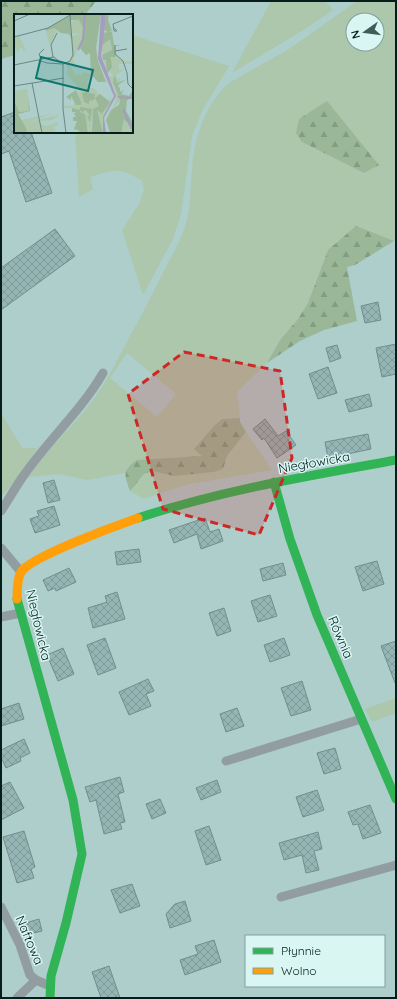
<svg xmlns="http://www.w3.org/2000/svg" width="397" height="999" viewBox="0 0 397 999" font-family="Quicksand,sans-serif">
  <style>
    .green { fill: #acc7ac; fill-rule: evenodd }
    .forest { fill: url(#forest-firs) }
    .building { fill: url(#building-cross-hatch); stroke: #728d8d }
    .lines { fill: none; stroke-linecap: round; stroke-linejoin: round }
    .lane { stroke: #929da2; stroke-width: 9 }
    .fast { stroke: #30b455; stroke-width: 9 }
    .slow { stroke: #ff9f0a; stroke-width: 9 }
    .marked { fill: #cc2827; fill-opacity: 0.2; stroke: #cc2827; stroke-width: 3; stroke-dasharray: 8 5; stroke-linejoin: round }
    .labels { text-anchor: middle; stroke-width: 3; stroke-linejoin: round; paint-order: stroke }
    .street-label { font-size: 13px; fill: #051e1c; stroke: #d9f6f3 }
    .inset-river { fill: none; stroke: #a59cbf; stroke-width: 2 }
    .inset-road { fill: none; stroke: #6a8885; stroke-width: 1 }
    .view { fill: #0f766e; fill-opacity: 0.15; stroke: #0f766e; stroke-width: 2 }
    .inset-edge { fill: none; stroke: #051e1c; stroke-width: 2 }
  </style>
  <defs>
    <pattern id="forest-firs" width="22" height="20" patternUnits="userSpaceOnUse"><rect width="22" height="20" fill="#9ab798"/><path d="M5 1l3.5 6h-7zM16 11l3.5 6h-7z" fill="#839d82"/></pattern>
    <pattern id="building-cross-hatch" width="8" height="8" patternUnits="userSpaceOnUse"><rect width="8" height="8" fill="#95b4b4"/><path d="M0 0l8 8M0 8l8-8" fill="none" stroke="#7f9a9a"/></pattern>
  </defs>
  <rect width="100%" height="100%" fill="#adcecb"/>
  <g class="green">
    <polygon points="271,1 325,1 333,10 305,29 232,73"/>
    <path d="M357 1H396V241L328 250 308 303 298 319 280 340 267 363 237 392 240 418 222 419 203 456 128 466 125 473 87 480 60 474 28 477C48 448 75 425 96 396 111 375 122 350 135 327 145 309 154 290 164 271 171 257 180 242 185 227 191 209 190 189 192 170 194 139 205 104 229 83L289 49ZM353 20H377V44H353ZM302 142 378 164V165L364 173ZM127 353 176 394 157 417 110 378Z"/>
    <path d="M132 35 229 66 202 111 192 136 181 214 173 239 143 295 122 230 139 204 144 190 142 181C121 167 114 169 90 177L93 189 79 197 75 132H132Z"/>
    <path d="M1 413 22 448H37C30 459 11 491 1 495Z"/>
    <polygon points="246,432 272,470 190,484 170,490 144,499 130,491 144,474 152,471 174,476 223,469 227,456"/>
    <polygon points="396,698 396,713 372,722 365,709"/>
  </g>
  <g class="forest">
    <polygon points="1,1 96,1 85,15 15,15 15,55 1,59"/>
    <polygon points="327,101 379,165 364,173 302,142 296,133 299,119"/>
    <polygon points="356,226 394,241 355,265 347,267 357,321 324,330 300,341 267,363 280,340 298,319 308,303 328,250"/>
    <path d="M240 418V422L246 432 227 456 223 469 213 472 174 476 152 471 144 474 130 491C125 475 121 471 137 460L202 456 194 449 213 427 222 419Z"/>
  </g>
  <g class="building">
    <polygon points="15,112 15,132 31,132 52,193 26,202 9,151 1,154 1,117"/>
    <polygon points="55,229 75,256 1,310 1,268"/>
    <polygon points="378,302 381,320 365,323 361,306"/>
    <polygon points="396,344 396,374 382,377 376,348"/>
    <polygon points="337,345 341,358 330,362 326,348"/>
    <polygon points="328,367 337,393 318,399 309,374"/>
    <polygon points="369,394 372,406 349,412 345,400"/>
    <polygon points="265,419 278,436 286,431 296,445 277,458 264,438 262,440 253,429"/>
    <polygon points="368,434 371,449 328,458 325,442"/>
    <polygon points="54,480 60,500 48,503 43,483"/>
    <polygon points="54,506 60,525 35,533 30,519 39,516 37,511"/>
    <polygon points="205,518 210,532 219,529 223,541 201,549 197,534 174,543 169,530"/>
    <polygon points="139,549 141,562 117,565 115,552"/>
    <polygon points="377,561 384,584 363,591 355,567"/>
    <polygon points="283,563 286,575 263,581 260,569"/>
    <polygon points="69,568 76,582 56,591 55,588 48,591 43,580"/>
    <polygon points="117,592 125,619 93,628 88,608 107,602 105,596"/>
    <polygon points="270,595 277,616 258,622 251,601"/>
    <polygon points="224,608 231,631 217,636 209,613"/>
    <polygon points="105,638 116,668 98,675 87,645"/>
    <polygon points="284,638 290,655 270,662 264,645"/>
    <polygon points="396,641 396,683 395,683 381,646"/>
    <polygon points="63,648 74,674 58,681 47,655"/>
    <polygon points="148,679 154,691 146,694 151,706 129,715 119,692"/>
    <polygon points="302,681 311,710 291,716 281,688"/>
    <polygon points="19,703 24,719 1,726 1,709"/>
    <polygon points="237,708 244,726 226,732 220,714"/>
    <polygon points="24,739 30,753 20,758 21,761 6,768 1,757 1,750"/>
    <polygon points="335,748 341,769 324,774 317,753"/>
    <polygon points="120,777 124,792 118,794 125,822 120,823 122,829 104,834 96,800 90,802 85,787"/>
    <polygon points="217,780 221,792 201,800 196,788"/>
    <polygon points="10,782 24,808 1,820 1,786"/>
    <polygon points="317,790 324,810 303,817 296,797"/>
    <polygon points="160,799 166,813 152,819 146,804"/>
    <polygon points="370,805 381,833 363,839 358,824 353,825 348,812"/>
    <polygon points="209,826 221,860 206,865 195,831"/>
    <polygon points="24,831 35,867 31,869 34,878 17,883 3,837"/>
    <polygon points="318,832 322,849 314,851 319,870 306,873 302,855 284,860 279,843"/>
    <polygon points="132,884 140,906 120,913 111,890"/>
    <polygon points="185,901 191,921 170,928 166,914 175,904"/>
    <polygon points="39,919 42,931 25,935 22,924"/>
    <polygon points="214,940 221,962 185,975 180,960 198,954 195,946"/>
    <polygon points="109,966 120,998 101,998 92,972"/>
  </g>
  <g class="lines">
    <g class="lane">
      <path d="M1 511C9 499 16 486 24 475 49 439 81 411 103 373"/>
      <polyline points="1,548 21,572"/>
      <polyline points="1,617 21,613"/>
      <polyline points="226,761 361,719"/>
      <polyline points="281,897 396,865"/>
      <polyline points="1,907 20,945 30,975 36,980 50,986"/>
      <polyline points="17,998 36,980"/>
    </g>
    <g class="fast">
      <polyline points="274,482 290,539 317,615 396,799"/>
      <path d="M138 518C222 490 309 476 396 460"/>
      <polyline points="17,599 73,800 82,854 66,923 51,976 50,998"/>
    </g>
    <path class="slow" d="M17 599C17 590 17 579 21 572 30 557 118 525 138 518"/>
  </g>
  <path class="marked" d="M184 352 280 371 292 458 259 535 163 509 128 394Z"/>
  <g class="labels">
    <g class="street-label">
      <text transform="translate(314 462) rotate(-10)" y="5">Niegłowicka</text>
      <text transform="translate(39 625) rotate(77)" y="5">Niegłowicka</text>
      <text transform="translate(341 637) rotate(67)" y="5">Równia</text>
      <text transform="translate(30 940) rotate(67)" y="5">Naftowa</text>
    </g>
  </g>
  <g transform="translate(14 14)">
    <rect width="119" height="119" fill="#adcecb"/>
    <path d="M64 4 70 11 69 23 59 46 61 50 55 51 61 60 68 61V58L77 60 73 68 77 72 74 74H79L84 78 82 80H86L82 83 85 92 81 95 77 110 78 119H74L75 114 70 109 72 107 68 99 59 94H49V92H59L61 88 63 92 67 91 63 72 53 61V50L58 44V22L67 20 58 19V8ZM76 77 80 80V86L70 88 69 79H72L74 83V78ZM40 14 43 18 47 17 41 19 36 33 32 17ZM5 22 11 34 10 38 7 33 3 38 0 30V25ZM96 24 97 37 89 40 94 52 92 56 87 32ZM98 42 110 47H119V55L118 50H105V56L111 55 102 61 103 66 106 64 107 67 103 69 101 62 99 68 106 86 98 96 102 87 101 76 93 60 96 63 99 62 95 55 98 53ZM0 72 1 77 13 75 16 97 5 99 0 86ZM97 83 98 88 89 103V119L83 96 89 100ZM37 100 14 108 45 101 38 106 26 107V110L33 112 44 108 43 112 39 113 42 116 40 119H12L7 106ZM110 105 117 111 119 119 107 118Z" fill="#acc7ac" fill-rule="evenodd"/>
    <path d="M60 0H87L82 34 84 47 92 68H84L77 60 76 39 72 41 66 34 70 15 64 4V6H56L57 25 55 20 47 19 40 14 32 17 31 15ZM91 0H95L94 6 98 17 95 18H98L100 31H108L101 32 102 43H97L98 53 93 60 92 46H89L88 41 98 36 96 25 87 32 89 19 94 18 90 16ZM101 61 103 69 113 65 104 71 105 75 106 72V78L110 76 107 80 115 82 119 76V84L113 86 112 97 119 109V115L110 105 107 119H96L92 106 97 96 105 91 106 86 99 68ZM62 76 67 88V91H62L57 82V86L52 83ZM72 78 81 80 80 86 75 87V90L70 88 68 79ZM86 80 96 88 88 100 83 96 89 119H78L79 95 85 92 81 84ZM14 83 16 97 4 100 13 116 12 119H0V86L5 98 15 97ZM66 93 78 95 76 108 73 102H76L72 96 68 98 66 96V98L71 100 74 119H62L66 117 60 115 63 107H59V103H62L60 99 63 98H58V94L66 96Z" fill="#9ab798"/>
    <path d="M87 0H91V10L87 42 102 82 90 104 92 119 89 118V103L100 82 84 45Z" fill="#a59cbf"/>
    <path class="inset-river" d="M64 36 69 25 71 0M104 83 119 84M109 95 118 115"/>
    <path class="inset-road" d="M0 7 16 0M100 14 103 17H100L99 10 119 2M0 23 34 14 58 0M101 31V40L109 47 113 59 114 70 119 75M101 37 113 35M39 43 37 31 43 19M27 45 40 43 47 49M27 45 25 40 30 35M49 50 56 47 59 41 56 1M0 51 24 46 33 49 49 50V95L52 119M18 69 28 119M0 72 50 64"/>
    <path class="view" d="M27 43 79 56 74 77 22 64Z"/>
    <rect width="119" height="119" class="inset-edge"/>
  </g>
  <rect width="397" height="999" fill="none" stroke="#051e1c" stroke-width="4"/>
  <rect x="245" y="935" width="140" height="52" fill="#d9f6f3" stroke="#84a09d"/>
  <rect x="253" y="948" width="20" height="6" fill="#30b455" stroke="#84a09d"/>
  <text x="281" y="955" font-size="12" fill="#051e1c">Płynnie</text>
  <rect x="253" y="968" width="20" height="6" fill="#ff9f0a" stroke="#84a09d"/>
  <text x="281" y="975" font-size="12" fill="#051e1c">Wolno</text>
  <g transform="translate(365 32) rotate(256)"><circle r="19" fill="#d9f6f3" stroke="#84a09d"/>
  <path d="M0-3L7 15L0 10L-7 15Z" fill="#405c59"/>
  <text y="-6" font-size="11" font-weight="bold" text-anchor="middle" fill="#051e1c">N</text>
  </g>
</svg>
